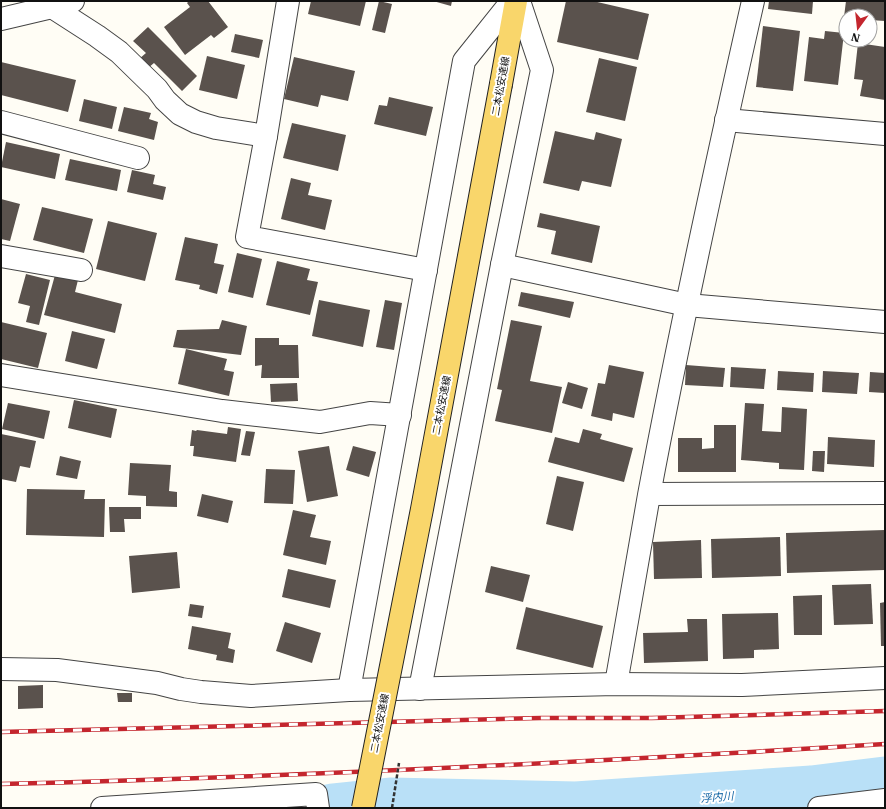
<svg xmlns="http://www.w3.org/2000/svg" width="886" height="809" viewBox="0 0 886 809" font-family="'IBM Plex Serif','Noto Sans JP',serif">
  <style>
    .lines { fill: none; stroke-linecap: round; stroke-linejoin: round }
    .river { stroke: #b9e0f7; stroke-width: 49 }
    .building { fill: #5a524d }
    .minor-casing { stroke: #444; stroke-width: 24 }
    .major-casing { stroke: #222; stroke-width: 24 }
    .minor { stroke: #fff; stroke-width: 22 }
    .major { stroke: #f9d66b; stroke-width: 22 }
    .rail-casing { stroke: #c4262e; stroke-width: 4.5 }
    .rail { stroke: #fff; stroke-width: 3; stroke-dasharray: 9; stroke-linecap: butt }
    .major-bridge-casing { stroke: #222; stroke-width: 24; stroke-linecap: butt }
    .path-bridge { stroke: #333; stroke-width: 2.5; stroke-dasharray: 4 2; stroke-linecap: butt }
    .major-bridge { stroke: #f9d66b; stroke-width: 22 }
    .labels { text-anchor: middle; stroke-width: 4; stroke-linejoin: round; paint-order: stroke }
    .street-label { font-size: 10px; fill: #111; stroke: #fff }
    .water-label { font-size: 11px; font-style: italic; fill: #1768a6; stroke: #fff }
  </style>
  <rect width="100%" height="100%" fill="#fffdf5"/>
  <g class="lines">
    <polyline class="river" points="332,808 390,802 576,806 812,790 885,781"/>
  </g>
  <g class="building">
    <polygon points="189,1 208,1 228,27 214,38 211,35 185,55 164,27 190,7 187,3"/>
    <polygon points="311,1 366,1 360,26 308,14"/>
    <polygon points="379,1 392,4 385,33 372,30"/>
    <polygon points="433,1 452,1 451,6"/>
    <polygon points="566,1 593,1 649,14 638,60 557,42"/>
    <polygon points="769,1 813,1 812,14 768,9"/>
    <polygon points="846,1 885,1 885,21 870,20 870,16 844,17"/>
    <polygon points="763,26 800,31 793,91 756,87"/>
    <polygon points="148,27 197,76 182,91 154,63 148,68 139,59 146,53 133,41"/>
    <polygon points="825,31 844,33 838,85 804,81 809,37 824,39"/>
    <polygon points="235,34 263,40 259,58 231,52"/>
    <polygon points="858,43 885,47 885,100 860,96 863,80 854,79"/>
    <polygon points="207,56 245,65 237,99 199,90"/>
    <polygon points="294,57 355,71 348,101 321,95 318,107 284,99"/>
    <polygon points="599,58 637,67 625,121 586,112"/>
    <polygon points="1,62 76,80 68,112 1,95"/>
    <polygon points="389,97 433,107 426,136 374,124 379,105 387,106"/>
    <polygon points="84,99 117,107 112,129 79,121"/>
    <polygon points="124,107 151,113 149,119 158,122 154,140 118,131"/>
    <polygon points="292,123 346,135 338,171 283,158"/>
    <polygon points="555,131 594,140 596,132 622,139 611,187 582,181 579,191 543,183"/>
    <polygon points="6,142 60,154 55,179 1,167"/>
    <polygon points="70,159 121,170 117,191 65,180"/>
    <polygon points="132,170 155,175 153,184 166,187 163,200 127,192"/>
    <polygon points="291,178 311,183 308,195 332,200 325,230 281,219"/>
    <polygon points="1,199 20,204 10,241 1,239"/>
    <polygon points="42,207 93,219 84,253 33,240"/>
    <polygon points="540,213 600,226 592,263 551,254 556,231 537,227"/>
    <polygon points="108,221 157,233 145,281 96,269"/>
    <polygon points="185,237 218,244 214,263 224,265 217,294 199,289 200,285 175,280"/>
    <polygon points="237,253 262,259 253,298 228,292"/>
    <polygon points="277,261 310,269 307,280 318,282 310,315 266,305"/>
    <polygon points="26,274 50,280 39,325 26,322 30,306 18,303"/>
    <polygon points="55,275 78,280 75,292 122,304 115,333 44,315"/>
    <polygon points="521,292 574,302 570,318 518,306"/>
    <polygon points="319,300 370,310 363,347 312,336"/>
    <polygon points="385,300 402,303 394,350 376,347"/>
    <polygon points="222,320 247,326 241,355 173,347 177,330 219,329"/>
    <polygon points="511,320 542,326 530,381 562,387 552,433 495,421 502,390 497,389"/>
    <polygon points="1,322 47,333 38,368 1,359"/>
    <polygon points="72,331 105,339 97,369 65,361"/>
    <polygon points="255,338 279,338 279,345 298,345 299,378 261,378 262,365 255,366"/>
    <polygon points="186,349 227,359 224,370 234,372 229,396 178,384"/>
    <polygon points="609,365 644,372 634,418 613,413 612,421 591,416 598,383 605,384"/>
    <polygon points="686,365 725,368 723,387 685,385"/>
    <polygon points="731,367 766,369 764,389 730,387"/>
    <polygon points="778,371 814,373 813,392 777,390"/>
    <polygon points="823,371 859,373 857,394 822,392"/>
    <polygon points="870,372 885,373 885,393 869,392"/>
    <polygon points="568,382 588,388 582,409 562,403"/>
    <polygon points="297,383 298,401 271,402 270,384"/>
    <polygon points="74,400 117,409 111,438 68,428"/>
    <polygon points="8,403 50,411 44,439 2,429"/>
    <polygon points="745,403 764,404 762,431 781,432 782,407 807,409 804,470 779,469 779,463 741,460"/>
    <polygon points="714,425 736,425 736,472 678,472 678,438 702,438 702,449 714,448"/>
    <polygon points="228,427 241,429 236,462 193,456 194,446 190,446 192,430 196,431 197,430 227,434"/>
    <polygon points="583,429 602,434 600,439 633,448 624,482 548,462 555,437 579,443"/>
    <polygon points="246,431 255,432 250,456 241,455"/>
    <polygon points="1,434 36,441 30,468 20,466 16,482 1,479"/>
    <polygon points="828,437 875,440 874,467 827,464"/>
    <polygon points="329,446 338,496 307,502 298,451"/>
    <polygon points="353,446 376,452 369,477 346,470"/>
    <polygon points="813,451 825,451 824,472 812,471"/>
    <polygon points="60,456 81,461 77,479 56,475"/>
    <polygon points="130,463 171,465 169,491 177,492 177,507 146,506 146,496 128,495"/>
    <polygon points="266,469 295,470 293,504 264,503"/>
    <polygon points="557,476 584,482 573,531 546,524"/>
    <polygon points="27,489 85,490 84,499 105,499 104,537 26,535"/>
    <polygon points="202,494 233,501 228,523 197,516"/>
    <polygon points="109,507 141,507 141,519 124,519 125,532 110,532"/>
    <polygon points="293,510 316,515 310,537 331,541 326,565 283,555"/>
    <polygon points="885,530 885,570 787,573 786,533"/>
    <polygon points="780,537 781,576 712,578 711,539"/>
    <polygon points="701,540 702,578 654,579 653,542"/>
    <polygon points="177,552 180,588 132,593 129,556"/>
    <polygon points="491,566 530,575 523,602 485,592"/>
    <polygon points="288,569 336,580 330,608 282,597"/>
    <polygon points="871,584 873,624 834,625 832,585"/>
    <polygon points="822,595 822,635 794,635 793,596"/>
    <polygon points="885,602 885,646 881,646 880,603"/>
    <polygon points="190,604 204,606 202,618 188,616"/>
    <polygon points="526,607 603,626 593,668 516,649"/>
    <polygon points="778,613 779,649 754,650 754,658 723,659 722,614"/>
    <polygon points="687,619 707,619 708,661 644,663 643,633 688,632"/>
    <polygon points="285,622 321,633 312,663 276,651"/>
    <polygon points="192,626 231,633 228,648 235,650 233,663 216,660 217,655 188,649"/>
    <polygon points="43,685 43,708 18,709 18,686"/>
    <polygon points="117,693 132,693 132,702 118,702"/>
  </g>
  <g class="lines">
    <g class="minor-casing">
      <g id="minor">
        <polyline points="288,1 266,136 247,237 426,270"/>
        <polyline points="52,7 97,36 119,52 157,89 165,100 180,114 196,122 216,128 266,136"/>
        <polyline points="1,19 52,7 73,1"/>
        <polyline points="726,120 885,134"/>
        <polyline points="1,122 138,158"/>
        <polyline points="1,256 81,270"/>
        <polyline points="502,265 687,305 885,322"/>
        <polyline points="1,375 222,411 320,422 370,413 400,415"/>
        <polyline points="650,494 885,493"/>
        <polyline points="1,669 57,670 157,683 181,689 201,692 251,696 349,690 616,684 742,685 885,678"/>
        <path d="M616 684C627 621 638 558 649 495 680 329 716 165 753 1"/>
        <polyline points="420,689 502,265 542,70 519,1"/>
        <polyline points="349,690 464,61 512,1"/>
        <polyline points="102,808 316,794 318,808"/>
        <polyline points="819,808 885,800"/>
      </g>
    </g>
    <g class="major-casing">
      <polyline id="major" points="501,84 516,1"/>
    </g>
    <use href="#minor" class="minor"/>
    <use href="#major" class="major"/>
    <g class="rail-casing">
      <g id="rail">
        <polyline points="1,732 541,718 652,718 885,711"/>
        <path d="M1 784C296 777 591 762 885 744"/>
      </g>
    </g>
    <use href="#rail" class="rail"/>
    <g class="major-bridge-casing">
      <polyline id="major-bridge" points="363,808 422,509 501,84"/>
    </g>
    <polyline class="path-bridge" points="392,808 399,763"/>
    <use href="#major-bridge" class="major-bridge"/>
  </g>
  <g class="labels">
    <g class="street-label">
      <text transform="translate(500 86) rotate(-80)" y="4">二本松安達線</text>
      <text transform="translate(441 405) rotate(-79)" y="4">二本松安達線</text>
      <text transform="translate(379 723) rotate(-79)" y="4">二本松安達線</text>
    </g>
    <g class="water-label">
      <text transform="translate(717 797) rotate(-4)" y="4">浮内川</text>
    </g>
  </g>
  <rect width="886" height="809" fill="none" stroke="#111111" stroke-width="4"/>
  <g transform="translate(858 28) rotate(195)"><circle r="19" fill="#ffffff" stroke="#a0a0a0"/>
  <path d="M0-3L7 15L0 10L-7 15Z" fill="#c4262e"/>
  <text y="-6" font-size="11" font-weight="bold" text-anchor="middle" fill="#111111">N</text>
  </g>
</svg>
